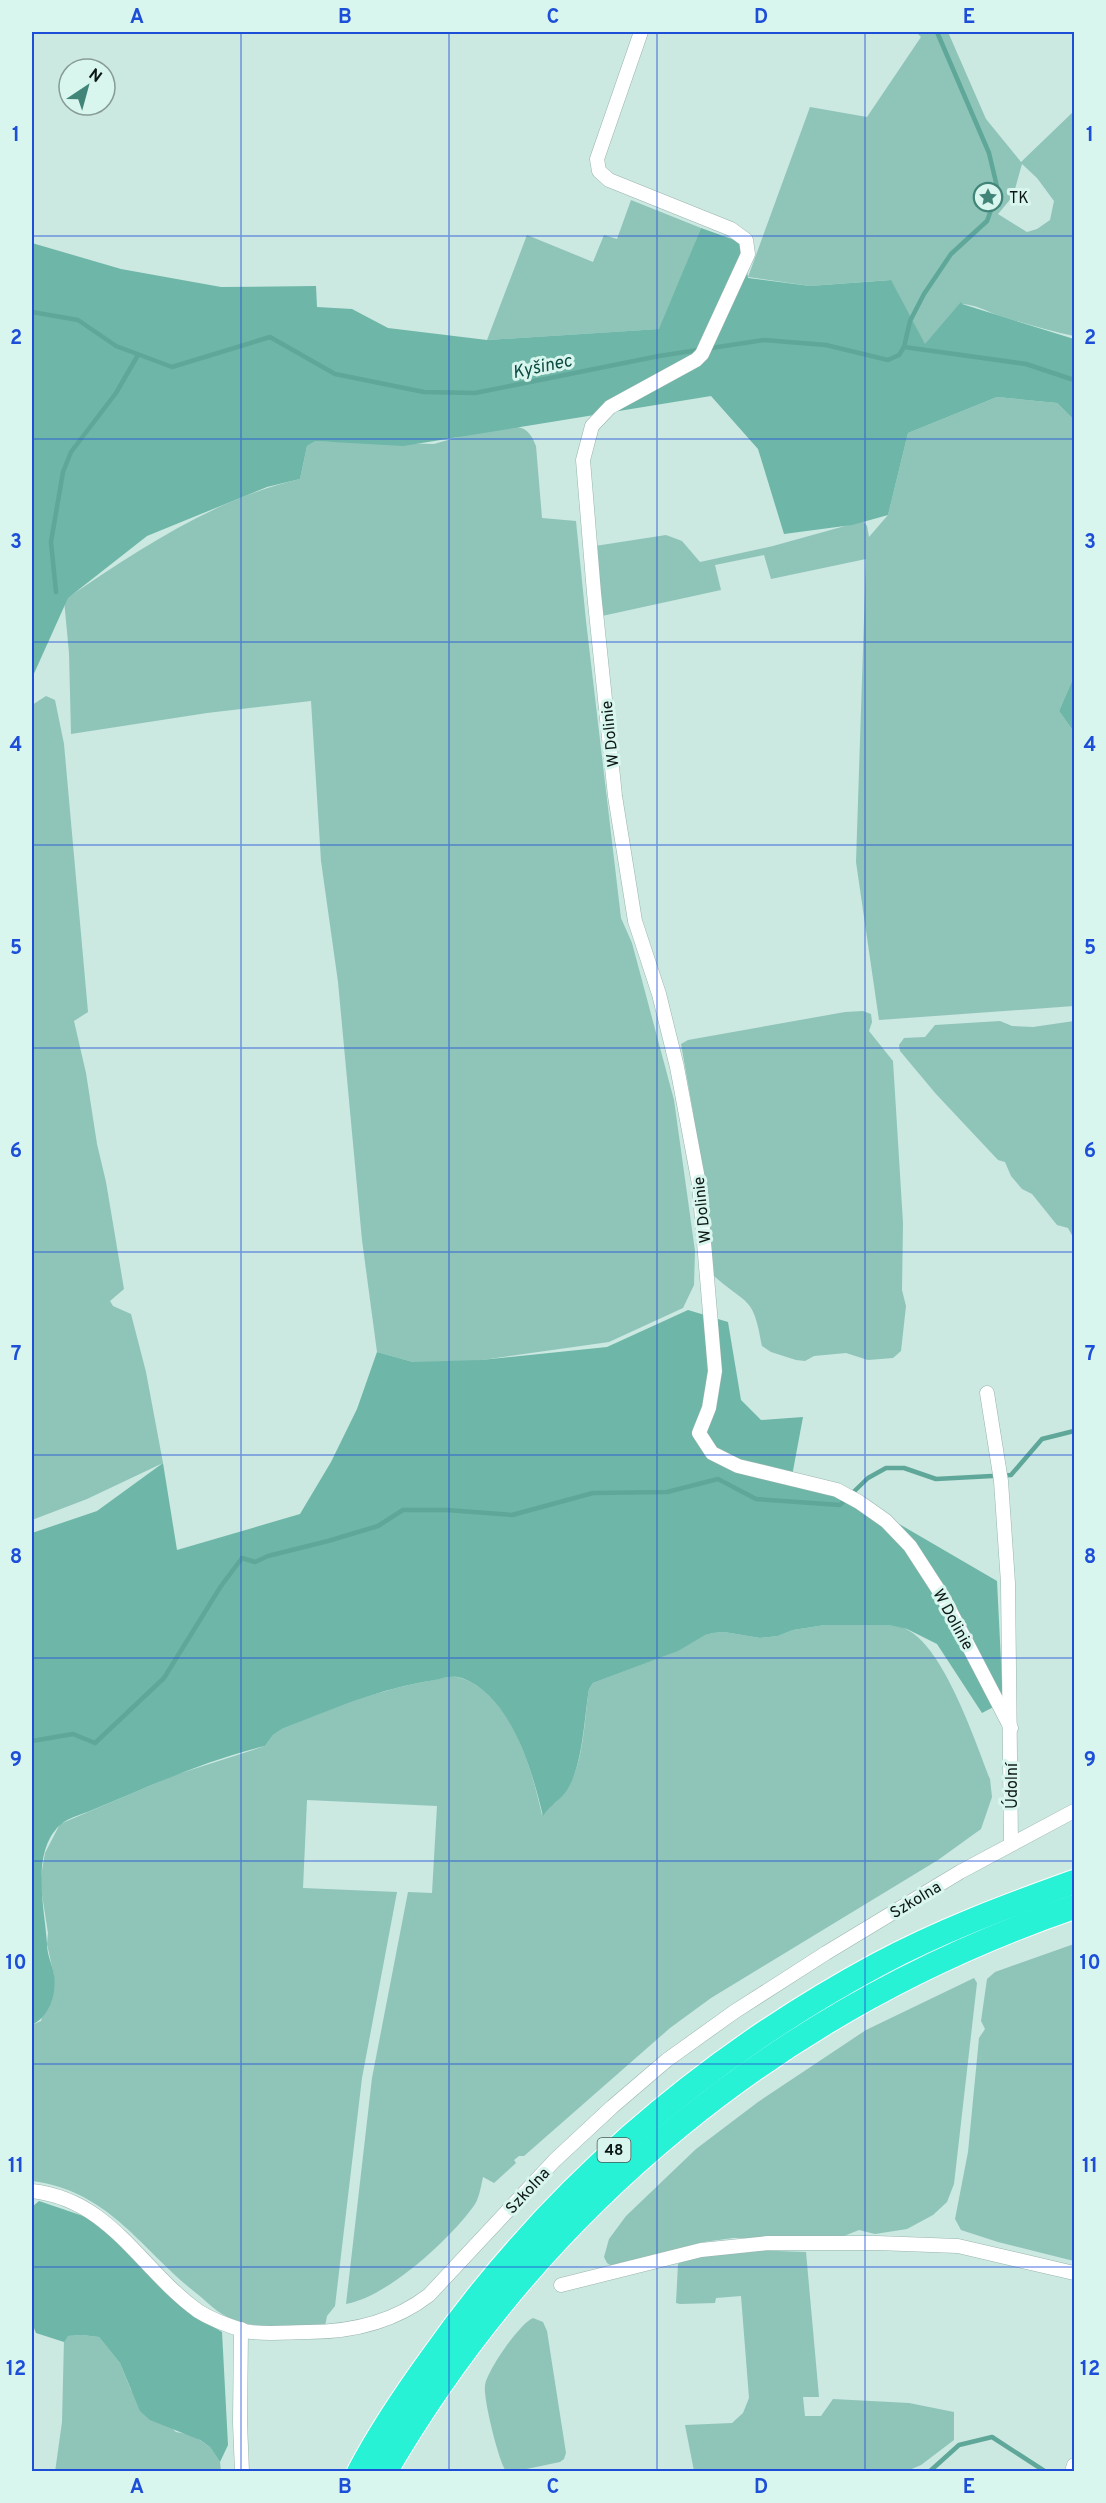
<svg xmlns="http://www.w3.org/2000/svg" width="1106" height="2503" viewBox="0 0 1106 2503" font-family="Overpass,sans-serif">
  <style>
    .green { fill: #8fc4b9; fill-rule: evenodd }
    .forest { fill: #6eb6a8 }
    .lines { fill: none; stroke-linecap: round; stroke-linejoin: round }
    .stream { stroke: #5fa799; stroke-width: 4.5 }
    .street-casing { stroke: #99b5ae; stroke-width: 15 }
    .highway-casing { stroke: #fff; stroke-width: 26 }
    .street { stroke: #fff; stroke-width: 14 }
    .highway { stroke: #27f2d6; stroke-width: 24 }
    .grid { fill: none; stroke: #1d4ed8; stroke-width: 1.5; stroke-opacity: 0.55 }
    .labels { text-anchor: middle; stroke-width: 6; stroke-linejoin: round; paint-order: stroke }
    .shield { fill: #d8f5ee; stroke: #4a5a56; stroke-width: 1.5 }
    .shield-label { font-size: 15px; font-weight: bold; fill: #0d1715 }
    .poi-label { font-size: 16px; fill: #0d1715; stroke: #d8f5ee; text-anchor: start }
    .street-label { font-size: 16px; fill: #0d1715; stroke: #d8f5ee }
    .water-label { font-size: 18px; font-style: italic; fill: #0c4c42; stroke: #d8f5ee }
    .neatline { fill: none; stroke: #1d4ed8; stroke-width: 2 }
    .grid-label { font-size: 20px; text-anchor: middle; font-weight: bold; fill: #1d4ed8 }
  </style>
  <rect width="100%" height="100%" fill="#cbe8e1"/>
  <g class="green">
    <path d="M916 32H948L986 119 1021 162 1074 111V336C1048 331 1023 323 997 315 984 310 976 305 962 304L925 345 890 280 810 286 748 277 810 107 867 117 921 37ZM1022 164 1037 178 1054 201 1050 220 1037 229 1027 232 998 214 1013 196Z"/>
    <polygon points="631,200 701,228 660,329 487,340 527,235 593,262 604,235 617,239"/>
    <polygon points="997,397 1057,403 1074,420 1074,679 1072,681 1059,711 1074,732 1074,1006 879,1020 856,862 866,559 771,579 764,555 715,565 721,590 602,616 595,546 666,535 682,541 700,562 773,546 863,521 867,526 869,537 888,515 908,433"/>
    <path d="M500 425C520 427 528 425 536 446L542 518 576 521 586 621 621 918 632 943 674 1100 695 1251 694 1285 683 1308 609 1342 454 1364 413 1362 377 1352 362 1240 338 982 321 861 311 701 207 713 71 734 69 653 64 600C137 551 213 499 300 479L307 446 316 441 434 444Z"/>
    <polygon points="32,442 34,446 32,552"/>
    <polygon points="46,696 55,700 64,744 88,1012 74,1021 86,1073 97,1144 106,1182 124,1289 110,1301 113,1306 131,1314 146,1372 163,1463 87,1499 32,1520 32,705"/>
    <path d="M863 1011 871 1014 872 1022 869 1031 893 1061 903 1223 902 1290 906 1306 901 1351 893 1358 868 1360 846 1353 814 1356 805 1361 796 1360 771 1352 762 1346C753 1295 749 1307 714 1276L693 1112 681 1044 688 1040 845 1012Z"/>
    <polygon points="1000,1021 1012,1026 1033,1027 1074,1021 1074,1239 1068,1228 1057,1225 1032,1194 1022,1189 1011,1176 1005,1162 998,1160 936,1094 900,1051 899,1045 904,1038 925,1037 935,1025"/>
    <path d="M847 1623C865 1624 890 1621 906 1629 944 1647 975 1741 990 1779L992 1797 981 1829 938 1860 711 1998 670 2028 524 2156H519L514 2160 516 2163 494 2183 483 2177C481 2186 479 2200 473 2207 449 2240 387 2297 346 2304L372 2078 408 1892 432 1893 437 1806 307 1800 303 1888 397 1892 362 2078 335 2306 327 2316 325 2326C292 2326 252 2332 222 2314 215 2310 208 2303 201 2297 142 2252 111 2191 32 2181V2025L41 2021 54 1976 47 1944 48 1933 40 1882 45 1853 60 1824 175 1775 265 1746 273 1735 282 1729C332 1708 380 1689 434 1680 443 1678 452 1675 461 1678 511 1694 532 1770 542 1815 549 1806 560 1801 566 1791 584 1764 584 1721 589 1689L593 1683 677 1651 704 1635 713 1633 724 1632 760 1638 778 1636 793 1630 825 1625Z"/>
    <polygon points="1074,1944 1074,2261 998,2242 961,2230 955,2219 968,2152 979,2038 985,2029 981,2021 987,1979 995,1972"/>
    <polygon points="974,1978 977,1983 954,2184 947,2202 933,2215 907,2229 875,2234 859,2230 839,2238 733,2238 704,2242 612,2266 607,2263 604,2257 609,2239 626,2216 696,2149 758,2102 866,2030"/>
    <path d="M747 2250 806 2252 819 2397H803L805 2416H821L833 2399 909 2403 954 2412V2440L921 2465 907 2471H694L685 2425 732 2423 743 2413 749 2398 741 2296 716 2298 715 2303 680 2304 676 2303 678 2264C693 2250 728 2252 747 2250Z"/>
    <path d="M533 2318 543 2322 547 2331 566 2453 564 2459 560 2462 517 2471H506C499 2463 483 2398 485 2386 486 2372 520 2323 533 2318Z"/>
    <polygon points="82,2335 99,2337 120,2363 131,2390 176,2432 192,2435 210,2447 220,2462 221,2471 55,2472 62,2422 64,2340 68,2336"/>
  </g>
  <g class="forest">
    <polygon points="701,228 743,243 748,278 810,286 891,280 925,344 961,302 962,304 1074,339 1074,420 1057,403 997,397 908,433 888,515 852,525 784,534 758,449 711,396 403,446 316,441 307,446 300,479 267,487 147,536 68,598 32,678 34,446 32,442 32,243 121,269 221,287 316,286 317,307 352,309 388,328 487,340 659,329"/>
    <polygon points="1074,679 1074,732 1059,711 1072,681"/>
    <path d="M688 1310 728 1322 741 1400 761 1420 803 1417 792 1476 882 1514 997 1581 1003 1702 982 1713 937 1644 907 1629 890 1625H825L793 1630 778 1636 760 1638 724 1632 713 1633 705 1635 678 1651 593 1683 589 1689C584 1718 583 1769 565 1793 558 1802 549 1806 543 1816 532 1770 511 1696 462 1678 452 1675 444 1678 435 1680 378 1689 335 1708 282 1729L273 1735 265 1746C207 1760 152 1785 97 1808 87 1813 68 1817 60 1825 30 1853 45 1909 47 1944 47 1955 52 1964 54 1975 57 1994 49 2017 32 2025V1533L97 1511 163 1463 177 1550 300 1514 331 1462 357 1409 377 1352 413 1362 481 1360 607 1347Z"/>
    <polygon points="39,2201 86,2217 114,2239 196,2316 222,2332 228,2445 220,2462 210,2447 200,2440 150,2420 140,2411 120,2363 99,2337 82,2335 68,2336 64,2342 36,2333 32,2323 32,2207"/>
  </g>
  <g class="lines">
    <g class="stream">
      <polyline points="32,312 78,320 116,346 172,367 270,337 335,374 424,392 475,393 659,356 764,340 826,345 888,360 899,355 904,347 1026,364 1074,380"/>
      <polyline points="904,347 910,321 924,294 951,254 987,221 998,191 989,153 937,32"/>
      <polyline points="56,592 51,542 63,472 71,452 116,393 138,355"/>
      <polyline points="32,1741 73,1734 95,1743 164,1678 221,1586 242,1558 255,1562 268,1556 328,1541 378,1526 403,1510 447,1510 512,1515 593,1493 667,1492 718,1479 756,1499 840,1505 868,1478 886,1468 904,1468 936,1479 1011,1475 1042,1439 1074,1431"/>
      <polyline points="929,2472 959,2445 992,2437 1046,2472"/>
    </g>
    <g class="street-casing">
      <g id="street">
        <polyline points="641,32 597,159 599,171 609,180 731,229 746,240 748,254 702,354 696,360 610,407 592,426 583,460 594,593 615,796 635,921 659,994 677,1067 699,1184 715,1371 709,1408 699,1433 712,1453 738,1466 837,1490 859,1502 886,1521 910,1546 943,1597 1011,1728"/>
        <polyline points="987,1393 1001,1481 1008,1583 1011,1843"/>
        <path d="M32 2191C111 2200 139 2268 198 2311 212 2320 229 2326 245 2331 261 2335 291 2332 308 2332 351 2332 394 2322 429 2295L555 2160 612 2107 667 2060 734 2012 826 1953 960 1872 1074 1811"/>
        <polyline points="561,2285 701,2250 768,2243 877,2243 958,2246 1074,2273"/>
        <polyline points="241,2329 240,2423 242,2472"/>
        <polyline points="1072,2472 1074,2465"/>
      </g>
    </g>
    <g class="highway-casing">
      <g id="highway">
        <path d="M359 2472C380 2432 405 2395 431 2359 547 2194 699 2061 877 1965 940 1931 1007 1906 1074 1882"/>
        <path d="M385 2472C541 2204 782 2007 1074 1907"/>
      </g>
    </g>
    <use href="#street" class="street"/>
    <use href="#highway" class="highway"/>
  </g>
  <path class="grid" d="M241 32V2472M449 32V2472M657 32V2472M865 32V2472M32 236H1074M32 439H1074M32 642H1074M32 845H1074M32 1048H1074M32 1252H1074M32 1455H1074M32 1658H1074M32 1861H1074M32 2064H1074M32 2267H1074"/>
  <defs>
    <g id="sight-ring" transform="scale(1.5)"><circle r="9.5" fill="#d8f5ee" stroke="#418578" stroke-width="1.5"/><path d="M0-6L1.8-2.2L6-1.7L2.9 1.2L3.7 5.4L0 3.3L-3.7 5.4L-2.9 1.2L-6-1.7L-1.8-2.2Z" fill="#418578"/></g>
  </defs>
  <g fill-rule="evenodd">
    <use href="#sight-ring" x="988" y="197"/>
  </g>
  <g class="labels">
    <rect class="shield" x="597.5" y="2138" width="33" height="24" rx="4.5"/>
    <g class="shield-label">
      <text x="614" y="2155">48</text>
    </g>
    <g class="poi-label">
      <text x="1009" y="203">TK</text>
    </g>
    <g class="street-label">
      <text transform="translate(609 734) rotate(-96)" y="6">W Dolinie</text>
      <text transform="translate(701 1210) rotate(-96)" y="6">W Dolinie</text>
      <text transform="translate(954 1619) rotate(61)" y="6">W Dolinie</text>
      <text transform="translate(1011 1786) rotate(-90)" y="6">Údolní</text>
      <text transform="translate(915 1899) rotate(-31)" y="6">Szkolna</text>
      <text transform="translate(527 2190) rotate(-47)" y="6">Szkolna</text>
    </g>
    <g class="water-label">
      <text transform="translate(542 366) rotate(-12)" y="6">Kyšinec</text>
    </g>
  </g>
  <rect width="1106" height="2503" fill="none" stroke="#d8f5ee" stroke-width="66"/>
  <g transform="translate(87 87) rotate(36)"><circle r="28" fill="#d8f5ee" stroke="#879c97" stroke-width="1.5"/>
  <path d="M0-4.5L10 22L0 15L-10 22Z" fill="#418578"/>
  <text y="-9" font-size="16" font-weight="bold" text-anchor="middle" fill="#0d1715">N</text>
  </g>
  <rect x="33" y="33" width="1040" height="2437" class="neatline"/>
  <g class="grid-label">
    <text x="137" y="23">A</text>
    <text x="345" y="23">B</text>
    <text x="553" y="23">C</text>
    <text x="761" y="23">D</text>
    <text x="969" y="23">E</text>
    <text x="16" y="141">1</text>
    <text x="1090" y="141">1</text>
    <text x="16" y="344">2</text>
    <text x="1090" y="344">2</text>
    <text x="16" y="548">3</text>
    <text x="1090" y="548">3</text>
    <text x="16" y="751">4</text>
    <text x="1090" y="751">4</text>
    <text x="16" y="954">5</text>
    <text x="1090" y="954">5</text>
    <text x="16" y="1157">6</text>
    <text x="1090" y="1157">6</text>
    <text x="16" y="1360">7</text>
    <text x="1090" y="1360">7</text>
    <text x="16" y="1563">8</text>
    <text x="1090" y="1563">8</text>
    <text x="16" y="1766">9</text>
    <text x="1090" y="1766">9</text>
    <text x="16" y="1969">10</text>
    <text x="1090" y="1969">10</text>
    <text x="16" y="2172">11</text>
    <text x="1090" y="2172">11</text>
    <text x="16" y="2375">12</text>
    <text x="1090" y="2375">12</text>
    <text x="137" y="2493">A</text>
    <text x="345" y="2493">B</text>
    <text x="553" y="2493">C</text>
    <text x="761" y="2493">D</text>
    <text x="969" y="2493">E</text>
  </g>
</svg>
